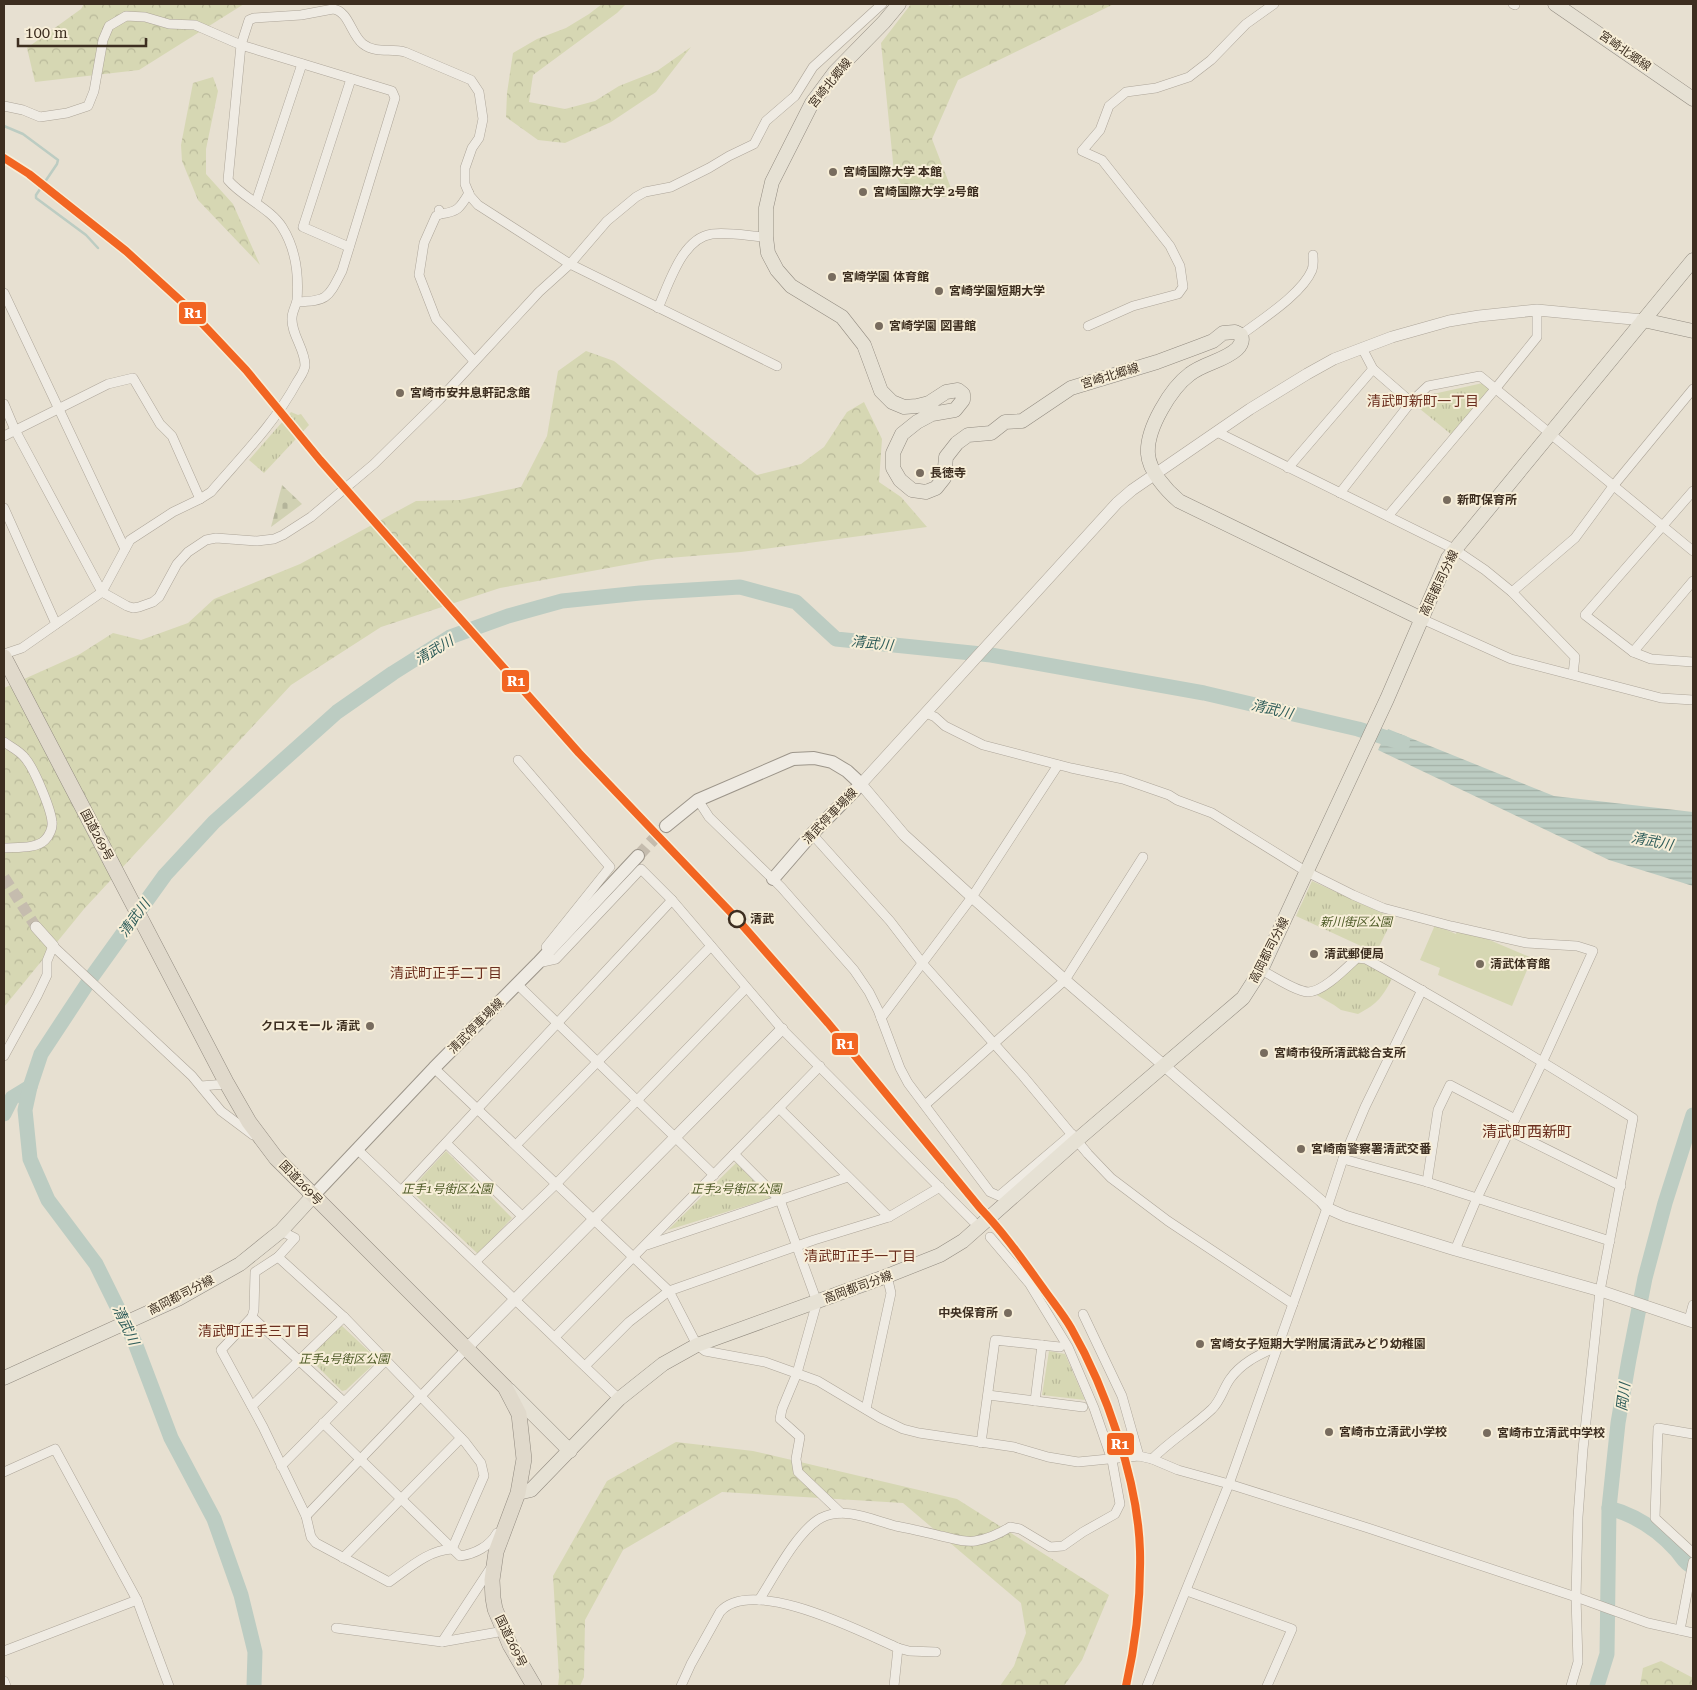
<svg xmlns="http://www.w3.org/2000/svg" width="1697" height="1690" viewBox="0 0 1697 1690" font-family="'Roboto Serif','Noto Sans JP',serif">
  <style>
    .grass { fill: #d6d7b3 }
    .forest { fill: url(#forest-crowns) }
    .cemetery { fill: url(#cemetery-stones) }
    .park { fill: url(#park-tufts) }
    .water { fill: url(#water-rules) }
    .lines { fill: none; stroke-linecap: round; stroke-linejoin: round }
    .stream { stroke: #bcccc2; stroke-width: 2.5 }
    .river { stroke: #bcccc2; stroke-width: 15 }
    .tertiary-tunnel { stroke: #c5bcae; stroke-width: 11; stroke-dasharray: 11 5.5; stroke-linecap: butt }
    .secondary-tunnel { stroke: #c5bcae; stroke-width: 12; stroke-dasharray: 12 6; stroke-linecap: butt }
    .minor-casing { stroke: #ada599; stroke-width: 10 }
    .tertiary-casing { stroke: #ada599; stroke-width: 12 }
    .secondary-casing { stroke: #9c958a; stroke-width: 14 }
    .primary-casing { stroke: #928b80; stroke-width: 15 }
    .trunk-casing { stroke: #928b80; stroke-width: 16 }
    .minor { stroke: #efebe3; stroke-width: 9 }
    .tertiary { stroke: #efebe3; stroke-width: 11 }
    .secondary { stroke: #efebe3; stroke-width: 12 }
    .primary { stroke: #e6e1d4; stroke-width: 14 }
    .trunk { stroke: #e0d9cb; stroke-width: 15 }
    .rail-1-casing { stroke: #f7eed8; stroke-width: 11 }
    .rail-1 { stroke: #f26522; stroke-width: 8 }
    .poi-dot { fill: #786c5e; stroke: #f7eed8; stroke-width: 2 }
    .stop-dot { fill: #f7eed8; stroke: #3d2e20; stroke-width: 2.5 }
    .labels { text-anchor: middle; stroke-width: 4; stroke-linejoin: round; paint-order: stroke }
    .street-label { font-size: 12px; fill: #3d2e20; stroke: #f7eed8 }
    .poi-label { font-size: 12px; font-weight: bold; fill: #3d2e20; stroke: #f7eed8; text-anchor: start }
    .stop-label { font-size: 12px; font-weight: bold; fill: #3d2e20; stroke: #f7eed8; text-anchor: start }
    .park-label { font-size: 12px; font-style: italic; fill: #4d5a26; stroke: #f7eed8 }
    .neighbourhood-label { font-size: 14px; fill: #6b2e1e; stroke: #f7eed8 }
    .water-label { font-size: 14px; font-style: italic; fill: #2f5d5a; stroke: #f7eed8 }
    .quarter-label { font-size: 15px; fill: #6b2e1e; stroke: #f7eed8 }
    .line-badge { stroke: #f7eed8; stroke-width: 2 }
    .badge-label { font-size: 14px; text-anchor: middle; font-weight: bold; fill: #fff }
  </style>
  <defs>
    <pattern id="forest-crowns" width="20" height="18" patternUnits="userSpaceOnUse" patternTransform="scale(1.25)"><rect width="20" height="18" fill="#d6d7b3"/><path d="M2 6a3 3 0 1 1 6 0M12 15a3 3 0 1 1 6 0" fill="none" stroke="#b9b99a"/></pattern>
    <pattern id="cemetery-stones" width="16" height="16" patternUnits="userSpaceOnUse" patternTransform="scale(1.25)"><rect width="16" height="16" fill="#d1d1b3"/><path d="M2 7V4a2 2 0 0 1 4 0v3zM10 15v-3a2 2 0 0 1 4 0v3z" fill="#b4b49a"/></pattern>
    <pattern id="park-tufts" width="24" height="20" patternUnits="userSpaceOnUse" patternTransform="scale(1.25)"><rect width="24" height="20" fill="#d6d7b3"/><path d="M3 7l-1-3M5 7V3M7 7l1-3M15 17l-1-3M17 17v-4M19 17l1-3" fill="none" stroke="#b9b99a"/></pattern>
    <pattern id="water-rules" width="6" height="5" patternUnits="userSpaceOnUse" patternTransform="scale(1.25)"><rect width="6" height="5" fill="#bcccc2"/><path d="M0 2.5h6" fill="none" stroke="#a2b0a6"/></pattern>
  </defs>
  <rect width="100%" height="100%" fill="#e7e0d1"/>
  <polygon class="grass" points="1435,925 1456,934 1459,927 1532,958 1512,1006 1438,975 1440,968 1420,960"/>
  <g class="forest">
    <polygon points="84,4 244,4 139,70 35,82 27,48 81,9"/>
    <polygon points="602,4 626,4 617,13 533,75 529,102 565,109 595,101 619,86 657,71 691,47 656,92 611,122 565,143 538,140 506,117 507,93 513,53 537,39 566,28 589,14"/>
    <polygon points="911,4 945,4 951,6 953,4 1114,4 958,80 932,139 954,196 910,200 894,172 881,43"/>
    <polygon points="213,77 218,91 206,149 206,174 233,204 260,265 198,200 182,161 181,145 193,83"/>
    <polygon points="586,351 614,361 757,475 801,464 824,447 847,412 864,402 882,439 879,482 901,497 927,527 741,552 657,559 500,588 381,627 291,685 84,909 4,1007 4,688 80,654 113,633 141,640 188,623 214,599 300,564 416,501 460,500 521,487 547,436 558,371"/>
    <polygon points="676,1442 753,1451 957,1499 1109,1595 1082,1660 1064,1686 1000,1686 1014,1666 1026,1633 1021,1603 903,1503 722,1492 623,1550 585,1620 584,1677 580,1686 558,1686 559,1677 553,1576 607,1481"/>
    <polygon points="1661,1661 1693,1678 1693,1686 1640,1686 1643,1668"/>
  </g>
  <polygon class="cemetery" points="282,485 302,504 271,527"/>
  <g class="park">
    <polygon points="1483,383 1491,389 1452,435 1420,409 1433,394"/>
    <polygon points="291,412 298,415 301,414 309,425 264,473 249,460"/>
    <polygon points="1312,881 1393,918 1376,953 1296,916"/>
    <path d="M1365 961 1393 977C1382 997 1379 1003 1358 1014L1341 1010 1334 1005 1313 993 1357 962Z"/>
    <polygon points="446,1151 512,1218 478,1254 410,1190"/>
    <polygon points="736,1163 771,1198 668,1230"/>
    <polygon points="341,1325 376,1358 376,1362 346,1390 342,1391 310,1359 310,1356"/>
    <polygon points="1049,1351 1065,1354 1085,1400 1042,1395"/>
  </g>
  <polygon class="water" points="1388,729 1554,796 1693,812 1693,886 1609,860 1378,750"/>
  <g class="lines">
    <polyline class="stream" points="4,126 23,134 58,160 57,164 36,195 36,198 86,235 98,248"/>
    <g class="river">
      <polyline points="4,1114 12,1098 30,1087"/>
      <path d="M1609 1508C1635 1515 1659 1531 1677 1551 1683 1558 1684 1563 1693 1567"/>
      <polyline points="254,1686 255,1652 241,1595 214,1519 171,1438 135,1343 96,1264 48,1200 30,1159 25,1110 30,1087 41,1054 91,978 165,875 214,822 337,712 393,673 450,637 508,616 562,601 640,593 740,587 796,602 836,639 991,655 1204,693 1358,729 1403,743"/>
      <polyline points="1597,1686 1607,1654 1609,1508 1618,1423 1629,1359 1645,1278 1665,1203 1693,1115"/>
    </g>
    <polyline class="tertiary-tunnel" points="4,877 36,927"/>
    <polyline class="secondary-tunnel" points="638,856 666,826"/>
    <g class="minor-casing">
      <g id="minor">
        <polyline points="1513,4 1515,5"/>
        <path d="M4 106 23 110 40 117 67 113 88 106 94 91 103 40 109 26 126 16 145 17 169 24 195 25 241 45 392 91 395 98 342 271C328 298 328 301 297 302"/>
        <polyline points="256,202 302,64"/>
        <path d="M439 210 440 214C458 212 460 208 469 193"/>
        <polyline points="440,214 436,216 424,243 419,275 436,319 474,361"/>
        <polyline points="349,247 303,227 351,79"/>
        <polyline points="4,293 125,549"/>
        <path d="M658 308C669 284 682 238 712 234 729 232 749 236 766 237"/>
        <polyline points="1088,326 1133,306 1178,294 1183,287 1180,266 1170,246 1102,160 1082,151 1100,130 1109,106 1126,92 1156,88 1189,77 1211,60 1246,24 1274,4"/>
        <path d="M1241 335C1262 319 1302 294 1312 270 1314 265 1313 260 1313 255"/>
        <polyline points="1362,348 1373,369 1411,402"/>
        <polyline points="4,404 15,430 102,592 127,606 133,608 139,607 153,602 159,597 177,564 188,552 206,540 216,538 257,541 274,539 283,535 311,517 374,464 440,399 539,292 570,264 607,221 636,197 645,192 671,187 709,168 729,156 754,144 766,121 795,96 813,67 882,4"/>
        <polyline points="1217,432 1454,549 1485,570 1512,592 1575,657 1573,674"/>
        <polyline points="4,436 108,384 133,378 160,424 172,436 200,499"/>
        <polyline points="1288,468 1373,369"/>
        <polyline points="1693,491 1585,615 1633,652 1651,659 1693,662"/>
        <polyline points="1340,493 1411,402 1428,386 1480,376 1693,551"/>
        <polyline points="4,508 56,624"/>
        <polyline points="1388,516 1496,388 1537,337 1537,310"/>
        <polyline points="1512,592 1575,538 1614,485 1693,389"/>
        <polyline points="1422,619 1511,659 1661,698 1693,700"/>
        <polyline points="1633,652 1693,581"/>
        <path d="M4 654 22 648 102 592 130 540 173 512 200 499 211 492C241 457 275 423 297 382 300 377 305 371 305 365 305 349 291 334 292 318 292 312 296 306 297 300 299 274 296 249 282 227 271 209 242 197 228 180L241 45 249 20 254 18 301 15 333 9C349 11 351 35 363 44 376 54 390 48 405 52L471 80 479 92 483 119 479 138 472 148 465 168V184L470 196 478 205 570 264 777 366"/>
        <polyline points="926,713 935,717 945,726 983,745 1071,768 1123,779 1169,795 1177,800 1212,813 1307,872 1353,895 1383,908 1451,926 1527,943 1577,946 1593,951 1542,1063 1477,1198 1455,1250"/>
        <path d="M4 742C11 747 20 751 25 758 34 768 51 809 52 822 53 828 49 836 45 840 36 849 16 847 4 848"/>
        <polyline points="518,760 610,867 546,947"/>
        <polyline points="698,800 709,817 781,887 854,970 869,992 878,1010 900,1068 908,1083 990,1192 999,1196 1072,1134"/>
        <polyline points="812,834 890,921 923,964 1023,1076 1088,1154 1111,1178 1168,1221 1293,1304"/>
        <polyline points="538,963 556,959 641,869 672,900 782,1029 973,1221"/>
        <path d="M1261 970C1273 976 1295 991 1308 992 1323 992 1346 968 1357 958L1366 959C1457 1009 1545 1063 1633 1118L1600 1291 1583 1449 1578 1517 1576 1597 1578 1662 1571 1686"/>
        <polyline points="517,984 714,1175"/>
        <polyline points="881,1018 972,897 1058,765"/>
        <polyline points="4,1056 37,996 47,975 47,961 53,946 192,1076 221,1111 253,1135"/>
        <polyline points="434,1068 669,1291 697,1345 705,1351 765,1362 818,1381 880,1418 903,1429 919,1433 1014,1447 1048,1457 1078,1462 1139,1456 1152,1459 1178,1470 1229,1484 1368,1528 1576,1597 1648,1623 1693,1633"/>
        <polyline points="201,1086 226,1084 226,1082"/>
        <polyline points="925,1105 1065,980 1143,857"/>
        <polyline points="779,1108 889,1217"/>
        <polyline points="1510,1131 1621,1186"/>
        <polyline points="446,1143 522,1216"/>
        <polyline points="516,1145 711,946"/>
        <polyline points="358,1150 619,1399"/>
        <polyline points="734,1154 780,1200 817,1302 797,1373 782,1409 780,1419 800,1437 796,1459 798,1472 841,1513"/>
        <polyline points="1343,1159 1427,1182 1610,1241"/>
        <polyline points="1427,1182 1438,1110 1450,1085 1515,1119"/>
        <polyline points="401,1191 672,900"/>
        <polyline points="281,1231 295,1238 278,1257 344,1317 465,1442 481,1463 484,1476 452,1549"/>
        <polyline points="647,1245 848,1177"/>
        <path d="M278 1257 255 1272 254 1310 252 1317 221 1350 263 1427 306 1516 311 1537 316 1543 389 1582C408 1569 428 1550 452 1549"/>
        <polyline points="476,1261 556,1184 746,988"/>
        <polyline points="1083,1314 1122,1396 1139,1456"/>
        <polyline points="252,1317 344,1402"/>
        <polyline points="1689,1320 1693,1305"/>
        <polyline points="555,1337 820,1066"/>
        <polyline points="585,1366 629,1322 669,1291 814,1240 889,1217 940,1187"/>
        <polyline points="988,1395 1083,1407"/>
        <polyline points="1035,1401 1042,1345"/>
        <polyline points="252,1406 344,1317"/>
        <polyline points="866,1409 891,1293 887,1276"/>
        <path d="M323 1423 460 1556C475 1554 490 1546 497 1533"/>
        <polyline points="1693,1434 1658,1428 1655,1518 1693,1553"/>
        <polyline points="981,1443 995,1340 1060,1347"/>
        <path d="M1152 1459C1171 1440 1193 1427 1212 1409 1221 1400 1223 1389 1230 1379 1242 1362 1259 1355 1278 1346"/>
        <polyline points="281,1466 386,1360"/>
        <polyline points="4,1472 55,1449 137,1600 169,1686"/>
        <polyline points="306,1516 467,1348"/>
        <polyline points="343,1558 461,1438"/>
        <polyline points="1187,1591 1292,1629 1267,1686"/>
        <path d="M759 1600C774 1577 797 1531 821 1518 845 1506 872 1520 896 1526 911 1529 926 1532 941 1536 951 1538 964 1543 975 1541 987 1539 999 1534 1010 1527L1020 1529 1050 1547 1063 1546 1083 1532 1115 1514 1120 1504 1112 1460 1094 1408 1068 1347 1029 1283 990 1237"/>
        <polyline points="336,1628 442,1642 492,1566"/>
        <polyline points="1680,1630 1693,1562"/>
        <polyline points="442,1642 504,1631"/>
        <polyline points="4,1651 137,1600"/>
        <polyline points="4,1681 6,1686"/>
        <path d="M681 1686 691 1664 720 1612C751 1575 862 1632 898 1648L909 1651 936 1652"/>
        <polyline points="894,1686 898,1648"/>
        <polyline points="1147,1686 1229,1484 1327,1208 1343,1159 1365,1107 1422,990"/>
      </g>
    </g>
    <g class="tertiary-casing">
      <g id="tertiary">
        <polyline points="1643,320 1537,310 1479,316 1449,321 1392,337 1334,359 1307,374 1250,409 1132,490 1117,503 861,784 904,835 972,897 1065,980 1321,1201 1327,1208 1345,1216 1455,1250 1604,1292 1693,1322"/>
        <polyline points="36,927 53,946"/>
        <polyline points="467,1348 782,1029"/>
      </g>
    </g>
    <g class="secondary-casing">
      <g id="secondary">
        <polyline points="666,826 698,800 793,759 814,758 832,762 847,771 861,784 812,834 773,879"/>
        <polyline points="313,1196 434,1068 538,963 638,856"/>
      </g>
    </g>
    <g class="primary-casing">
      <g id="primary">
        <path d="M899 4 884 22 835 72 812 103 772 182 766 208V237L768 253 777 270 791 286 842 317 864 345 881 391 892 402 904 407 917 406 929 403 946 392 958 390 963 394V400L955 410 932 414 917 422 902 434 893 453V468L900 480 912 490 926 492 936 488 944 478 946 457 957 443 968 435 991 433 1005 422 1022 421 1071 388 1157 362 1200 346 1213 341 1223 333 1235 332 1241 335C1243 340 1241 345 1237 349 1224 361 1204 363 1190 374 1171 388 1146 429 1148 454 1149 471 1167 491 1179 501L1422 619"/>
        <polyline points="1555,4 1693,99"/>
        <polyline points="1643,320 1693,331"/>
        <polyline points="4,1378 178,1299 240,1264 281,1231 313,1196"/>
        <polyline points="509,1390 570,1451"/>
        <polyline points="518,1493 531,1490 619,1399 663,1364 697,1345 887,1276 940,1255 963,1241 1077,1140 1243,998 1261,970 1311,862 1387,699 1448,558 1693,260"/>
      </g>
    </g>
    <g class="trunk-casing">
      <polyline id="trunk" points="4,657 226,1082 249,1122 276,1158 505,1387 519,1414 524,1459 518,1493 496,1552 492,1580 493,1598 495,1609 510,1645 534,1686"/>
    </g>
    <use href="#minor" class="minor"/>
    <use href="#tertiary" class="tertiary"/>
    <use href="#secondary" class="secondary"/>
    <use href="#primary" class="primary"/>
    <use href="#trunk" class="trunk"/>
    <g class="rail-1-casing">
      <path id="rail-1" d="M4 158 29 174 126 251 183 303 246 370 320 460 579 753 737 919 828 1023 980 1208C1004 1233 1022 1259 1043 1288 1052 1301 1063 1314 1071 1328 1106 1389 1138 1480 1140 1551 1141 1596 1136 1642 1126 1686"/>
    </g>
    <use href="#rail-1" class="rail-1"/>
  </g>
  <g class="poi-dot">
    <circle cx="833" cy="172" r="5"/>
    <circle cx="863" cy="192" r="5"/>
    <circle cx="832" cy="277" r="5"/>
    <circle cx="939" cy="291" r="5"/>
    <circle cx="879" cy="326" r="5"/>
    <circle cx="400" cy="393" r="5"/>
    <circle cx="920" cy="473" r="5"/>
    <circle cx="1447" cy="500" r="5"/>
    <circle cx="1314" cy="954" r="5"/>
    <circle cx="1480" cy="964" r="5"/>
    <circle cx="370" cy="1026" r="5"/>
    <circle cx="1264" cy="1053" r="5"/>
    <circle cx="1301" cy="1149" r="5"/>
    <circle cx="1008" cy="1313" r="5"/>
    <circle cx="1200" cy="1344" r="5"/>
    <circle cx="1329" cy="1432" r="5"/>
    <circle cx="1487" cy="1433" r="5"/>
  </g>
  <circle class="stop-dot" cx="737" cy="919" r="8"/>
  <g class="labels">
    <g class="street-label">
      <text transform="translate(1625 51) rotate(35)" y="4">宮崎北郷線</text>
      <text transform="translate(830 83) rotate(-51)" y="4">宮崎北郷線</text>
      <text transform="translate(1110 376) rotate(-17)" y="4">宮崎北郷線</text>
      <text transform="translate(1439 583) rotate(-64)" y="4">高岡都司分線</text>
      <text transform="translate(830 816) rotate(-46)" y="4">清武停車場線</text>
      <text transform="translate(97 835) rotate(62)" y="4">国道269号</text>
      <text transform="translate(1269 950) rotate(-63)" y="4">高岡都司分線</text>
      <text transform="translate(476 1026) rotate(-45)" y="4">清武停車場線</text>
      <text transform="translate(301 1183) rotate(46)" y="4">国道269号</text>
      <text transform="translate(858 1287) rotate(-20)" y="4">高岡都司分線</text>
      <text transform="translate(181 1295) rotate(-27)" y="4">高岡都司分線</text>
      <text transform="translate(511 1641) rotate(64)" y="4">国道269号</text>
    </g>
    <g class="poi-label">
      <text x="843" y="176">宮崎国際大学 本館</text>
      <text x="873" y="196">宮崎国際大学 2号館</text>
      <text x="842" y="281">宮崎学園 体育館</text>
      <text x="949" y="295">宮崎学園短期大学</text>
      <text x="889" y="330">宮崎学園 図書館</text>
      <text x="410" y="397">宮崎市安井息軒記念館</text>
      <text x="930" y="477">長徳寺</text>
      <text x="1457" y="504">新町保育所</text>
      <text x="1324" y="958">清武郵便局</text>
      <text x="1490" y="968">清武体育館</text>
      <text x="360" y="1030" text-anchor="end">クロスモール 清武</text>
      <text x="1274" y="1057">宮崎市役所清武総合支所</text>
      <text x="1311" y="1153">宮崎南警察署清武交番</text>
      <text x="998" y="1317" text-anchor="end">中央保育所</text>
      <text x="1210" y="1348">宮崎女子短期大学附属清武みどり幼稚園</text>
      <text x="1339" y="1436">宮崎市立清武小学校</text>
      <text x="1497" y="1437">宮崎市立清武中学校</text>
    </g>
    <g class="stop-label">
      <text x="750" y="923">清武</text>
    </g>
    <g class="park-label">
      <text x="1356" y="926">新川街区公園</text>
      <text x="447" y="1193">正手1号街区公園</text>
      <text x="736" y="1193">正手2号街区公園</text>
      <text x="344" y="1363">正手4号街区公園</text>
    </g>
    <g class="neighbourhood-label">
      <text x="1423" y="406">清武町新町一丁目</text>
      <text x="446" y="978">清武町正手二丁目</text>
      <text x="860" y="1261">清武町正手一丁目</text>
      <text x="254" y="1336">清武町正手三丁目</text>
    </g>
    <g class="water-label">
      <text transform="translate(872 643) rotate(6)" y="5">清武川</text>
      <text transform="translate(434 650) rotate(-31)" y="5">清武川</text>
      <text transform="translate(1272 709) rotate(13)" y="5">清武川</text>
      <text transform="translate(1652 841) rotate(11)" y="5">清武川</text>
      <text transform="translate(134 918) rotate(-54)" y="5">清武川</text>
      <text transform="translate(126 1325) rotate(65)" y="5">清武川</text>
      <text transform="translate(1623 1397) rotate(-83)" y="5">岡川</text>
    </g>
    <g class="quarter-label">
      <text x="1527" y="1137">清武町西新町</text>
    </g>
  </g>
  <g class="line-badge">
    <rect x="178" y="301" width="29" height="24" rx="5" fill="#f26522"/>
    <rect x="501" y="669" width="29" height="24" rx="5" fill="#f26522"/>
    <rect x="831" y="1032" width="28" height="24" rx="5" fill="#f26522"/>
    <rect x="1106" y="1432" width="29" height="24" rx="5" fill="#f26522"/>
  </g>
  <g class="badge-label">
    <text x="193" y="318">R1</text>
    <text x="516" y="686">R1</text>
    <text x="845" y="1049">R1</text>
    <text x="1120" y="1449">R1</text>
  </g>
  <rect width="1697" height="1690" fill="none" stroke="#3d2e20" stroke-width="10"/>
  <path d="M18 38v8h128v-8" fill="none" stroke="#3d2e20" stroke-width="2.5"/>
  <text x="25" y="38" font-size="15" fill="#3d2e20" stroke="#f7eed8" stroke-width="4" paint-order="stroke">100 m</text>
</svg>
